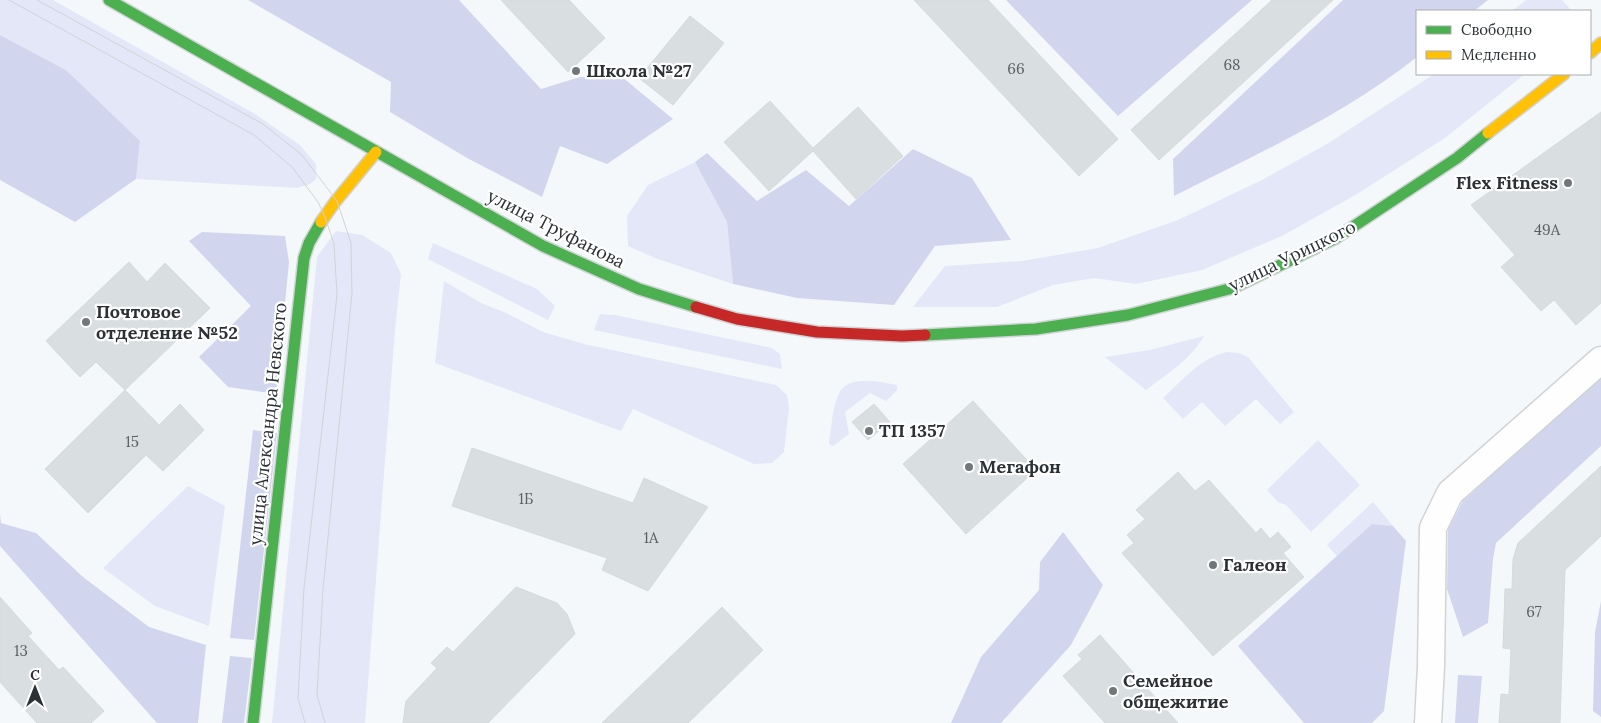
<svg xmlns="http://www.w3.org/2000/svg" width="1601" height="723" viewBox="0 0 1601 723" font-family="Lora,serif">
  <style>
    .green { fill: #e3e7f8 }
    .forest { fill: #d1d6ee }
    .building { fill: #d9dee0; stroke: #d5dadc }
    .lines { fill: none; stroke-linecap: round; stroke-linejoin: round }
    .street-casing { stroke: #d0d4d7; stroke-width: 29 }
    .fast-casing { stroke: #d0d4d7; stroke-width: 14 }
    .slow-casing { stroke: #d0d4d7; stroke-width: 14 }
    .jam-casing { stroke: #d0d4d7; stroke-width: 14 }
    .street { stroke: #fefefe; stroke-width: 26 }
    .fast { stroke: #4caf50; stroke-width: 11 }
    .slow { stroke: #ffc107; stroke-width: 11 }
    .jam { stroke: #c62828; stroke-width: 11 }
    .tram { stroke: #d1d3d4; stroke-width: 1 }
    .poi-dot { fill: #72777a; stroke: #fff; stroke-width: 2 }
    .labels { text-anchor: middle; stroke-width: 4.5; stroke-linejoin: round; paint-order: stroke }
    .number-label { font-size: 15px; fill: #595f62 }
    .poi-label { font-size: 18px; font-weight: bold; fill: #2b3135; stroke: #fff; text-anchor: start }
    .street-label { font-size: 18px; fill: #2b3135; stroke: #fff }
  </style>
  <rect width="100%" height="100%" fill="#f5f8fa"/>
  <g class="green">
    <polygon points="0,0 53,0 255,114 300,145 316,164 316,179 310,184 297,188 136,179 140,141 66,70 0,35"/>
    <polygon points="1526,0 1562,0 1572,11 1512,11"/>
    <polygon points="1434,74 1525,74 1445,138 1357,194 1282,236 1202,270 1136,284 1094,278 1053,285 997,307 913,307 945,266 1022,261 1098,248 1178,220 1262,180 1327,144"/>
    <polygon points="695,162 727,222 733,284 655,258 628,246 627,216 648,185"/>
    <polygon points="336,231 362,235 391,253 401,274 395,330 365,723 272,723 317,257"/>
    <polygon points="433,243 537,289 555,306 548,320 428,259"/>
    <polygon points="444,281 481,303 504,312 543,332 584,344 776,385 787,395 789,408 784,452 772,463 754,464 633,409 621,431 435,363"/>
    <polygon points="600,314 615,315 772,348 780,354 782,369 594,330"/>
    <path d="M1204 336C1191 359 1167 374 1146 390L1105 357 1150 350Z"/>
    <path d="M1227 352 1239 353 1248 357 1294 412 1280 424 1256 399 1225 426 1202 402 1183 419 1163 398C1182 381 1201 357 1227 352Z"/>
    <path d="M860 381H875L897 385V390L886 401 870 393 845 412 849 434 833 446 829 444C831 430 833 399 842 389 847 383 853 382 860 381Z"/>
    <polygon points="1318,440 1360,485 1311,532 1286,505 1278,502 1267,490"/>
    <polygon points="188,486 225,506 209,626 155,606 103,568"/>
    <polygon points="1373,502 1393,526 1372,524 1337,556 1327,545"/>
  </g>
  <g class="forest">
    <polygon points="248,0 459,0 541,89 580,77 622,77 673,119 607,164 560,146 542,197 467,158 390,112 391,82"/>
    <polygon points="1006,0 1252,0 1118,116"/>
    <path d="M1343 0H1488L1474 11H1417V57C1344 115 1257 154 1174 196L1173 159Z"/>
    <polygon points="0,35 66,70 140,141 136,179 75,222 0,180"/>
    <polygon points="913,149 972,178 1011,240 935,246 894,305 797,298 733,284 727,222 695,162 707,153 757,201 806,170 849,206"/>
    <polygon points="202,232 285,236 289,262 276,394 228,387 199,357 251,306 189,241"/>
    <polygon points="1601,377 1601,446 1496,543 1493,559 1488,623 1463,637 1447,589 1448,529 1463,501"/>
    <polygon points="253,430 277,433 254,640 230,638"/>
    <polygon points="0,514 1,523 36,533 83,577 149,627 206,645 198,723 157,723 0,546"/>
    <polygon points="1372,524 1393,526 1406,541 1384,711 1372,723 1304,723 1238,646"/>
    <polygon points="1063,532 1103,585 1071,645 1001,723 951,723 981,657 1039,590 1040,562"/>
    <polygon points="1601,601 1601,717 1593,711 1595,632"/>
    <polygon points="230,656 252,658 244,723 222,723"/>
    <polygon points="1458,675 1482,676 1478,723 1455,723"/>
  </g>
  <g class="building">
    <polygon points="501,0 569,0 605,38 568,72"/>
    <polygon points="914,0 988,0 1118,139 1079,176"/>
    <polygon points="1272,0 1333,0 1159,160 1131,130"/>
    <polygon points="690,16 724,43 673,105 639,78"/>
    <polygon points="770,101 813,148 858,107 903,156 856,199 813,151 769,191 724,142"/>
    <polygon points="1601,112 1601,303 1576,325 1554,300 1541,311 1501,267 1515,255 1471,205"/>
    <polygon points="129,262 147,282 165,263 210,308 125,390 96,362 80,377 46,341"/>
    <polygon points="125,390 159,425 180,404 204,430 163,471 146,455 88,513 45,469"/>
    <polygon points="973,401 1036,470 966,534 903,464"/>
    <polygon points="874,404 890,422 868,440 852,422"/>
    <polygon points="472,448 633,503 644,478 708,507 648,591 602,570 607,558 452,506"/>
    <polygon points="1601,466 1601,536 1565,570 1560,723 1499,723 1501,694 1509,695 1511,649 1503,648 1505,589 1512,589 1513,559 1518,543"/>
    <polygon points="1178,472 1195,491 1209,480 1256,533 1261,528 1270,539 1278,532 1291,547 1283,553 1304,577 1213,656 1122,553 1134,543 1127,535 1145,519 1136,510"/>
    <polygon points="516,587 557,603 567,614 575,634 488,723 403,723 406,701 437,668 431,663 447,647 453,652"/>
    <polygon points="0,597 32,633 28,636 59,670 63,667 104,711 91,723 37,723 0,682"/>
    <polygon points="722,607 763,650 688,723 602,723"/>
    <polygon points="1100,635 1178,723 1105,723 1063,676 1082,659 1078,655"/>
  </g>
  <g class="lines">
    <g class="street-casing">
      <polyline id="street" points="1428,723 1431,666 1433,528 1450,493 1601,360"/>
    </g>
    <g class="fast-casing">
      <g id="fast">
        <polyline points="109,0 543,246 639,289 696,307"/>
        <polyline points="925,335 1036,329 1128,315 1233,288 1336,238 1457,158 1488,133"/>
        <polyline points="253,723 304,258 309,243 321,222"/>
      </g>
    </g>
    <g class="slow-casing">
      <g id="slow">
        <polyline points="1590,53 1601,43"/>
        <polyline points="1488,133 1564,74"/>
        <polyline points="321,222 335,202 376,152"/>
      </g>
    </g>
    <g class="jam-casing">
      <polyline id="jam" points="696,307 737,319 817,332 902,336 925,335"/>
    </g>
    <use href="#street" class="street"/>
    <use href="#fast" class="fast"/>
    <use href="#slow" class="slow"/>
    <use href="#jam" class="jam"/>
    <g class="tram">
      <polyline points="9,0 254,135 292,167 318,202 325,217 334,244 337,295 304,588 298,698 305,723"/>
      <polyline points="37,0 263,124 302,155 337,201 351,243 352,293 323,589 317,695 325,723"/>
    </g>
  </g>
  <g class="poi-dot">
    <circle cx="576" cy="71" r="5"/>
    <circle cx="1568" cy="183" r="5"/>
    <circle cx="86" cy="322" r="5"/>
    <circle cx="869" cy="431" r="5"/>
    <circle cx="969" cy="467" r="5"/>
    <circle cx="1213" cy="565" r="5"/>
    <circle cx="1113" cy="691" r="5"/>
  </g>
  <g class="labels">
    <g class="number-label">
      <text x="1232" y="70">68</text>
      <text x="1016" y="74">66</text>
      <text x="1547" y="235">49А</text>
      <text x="132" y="447">15</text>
      <text x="526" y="504">1Б</text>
      <text x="651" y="543">1А</text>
      <text x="1534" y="617">67</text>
      <text x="21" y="656">13</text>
    </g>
    <g class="poi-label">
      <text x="586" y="77">Школа №27</text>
      <text x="1558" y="189" text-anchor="end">Flex Fitness</text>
      <text x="96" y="318">Почтовое<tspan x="96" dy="21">отделение №52</tspan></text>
      <text x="879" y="437">ТП 1357</text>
      <text x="979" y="473">Мегафон</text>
      <text x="1223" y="571">Галеон</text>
      <text x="1123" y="687">Семейное<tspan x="1123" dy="21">общежитие</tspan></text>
    </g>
    <g class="street-label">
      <text transform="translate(556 229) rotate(27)" y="6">улица Труфанова</text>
      <text transform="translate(1292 256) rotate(-26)" y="6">улица Урицкого</text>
      <text transform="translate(268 424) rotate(-84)" y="6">улица Александра Невского</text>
    </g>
  </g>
  <rect x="1416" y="10" width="175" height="65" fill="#ffffff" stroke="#aaadae"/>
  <rect x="1426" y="26" width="25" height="8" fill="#4caf50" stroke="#aaadae"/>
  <text x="1461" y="35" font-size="15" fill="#2b3135">Свободно</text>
  <rect x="1426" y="51" width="25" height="8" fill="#ffc107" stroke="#aaadae"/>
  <text x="1461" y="60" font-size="15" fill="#2b3135">Медленно</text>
  <g transform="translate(35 688)" stroke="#ffffff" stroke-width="4" paint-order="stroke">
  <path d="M0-4L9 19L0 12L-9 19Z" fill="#2b3135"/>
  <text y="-8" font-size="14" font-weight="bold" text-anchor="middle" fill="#2b3135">С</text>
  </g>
</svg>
